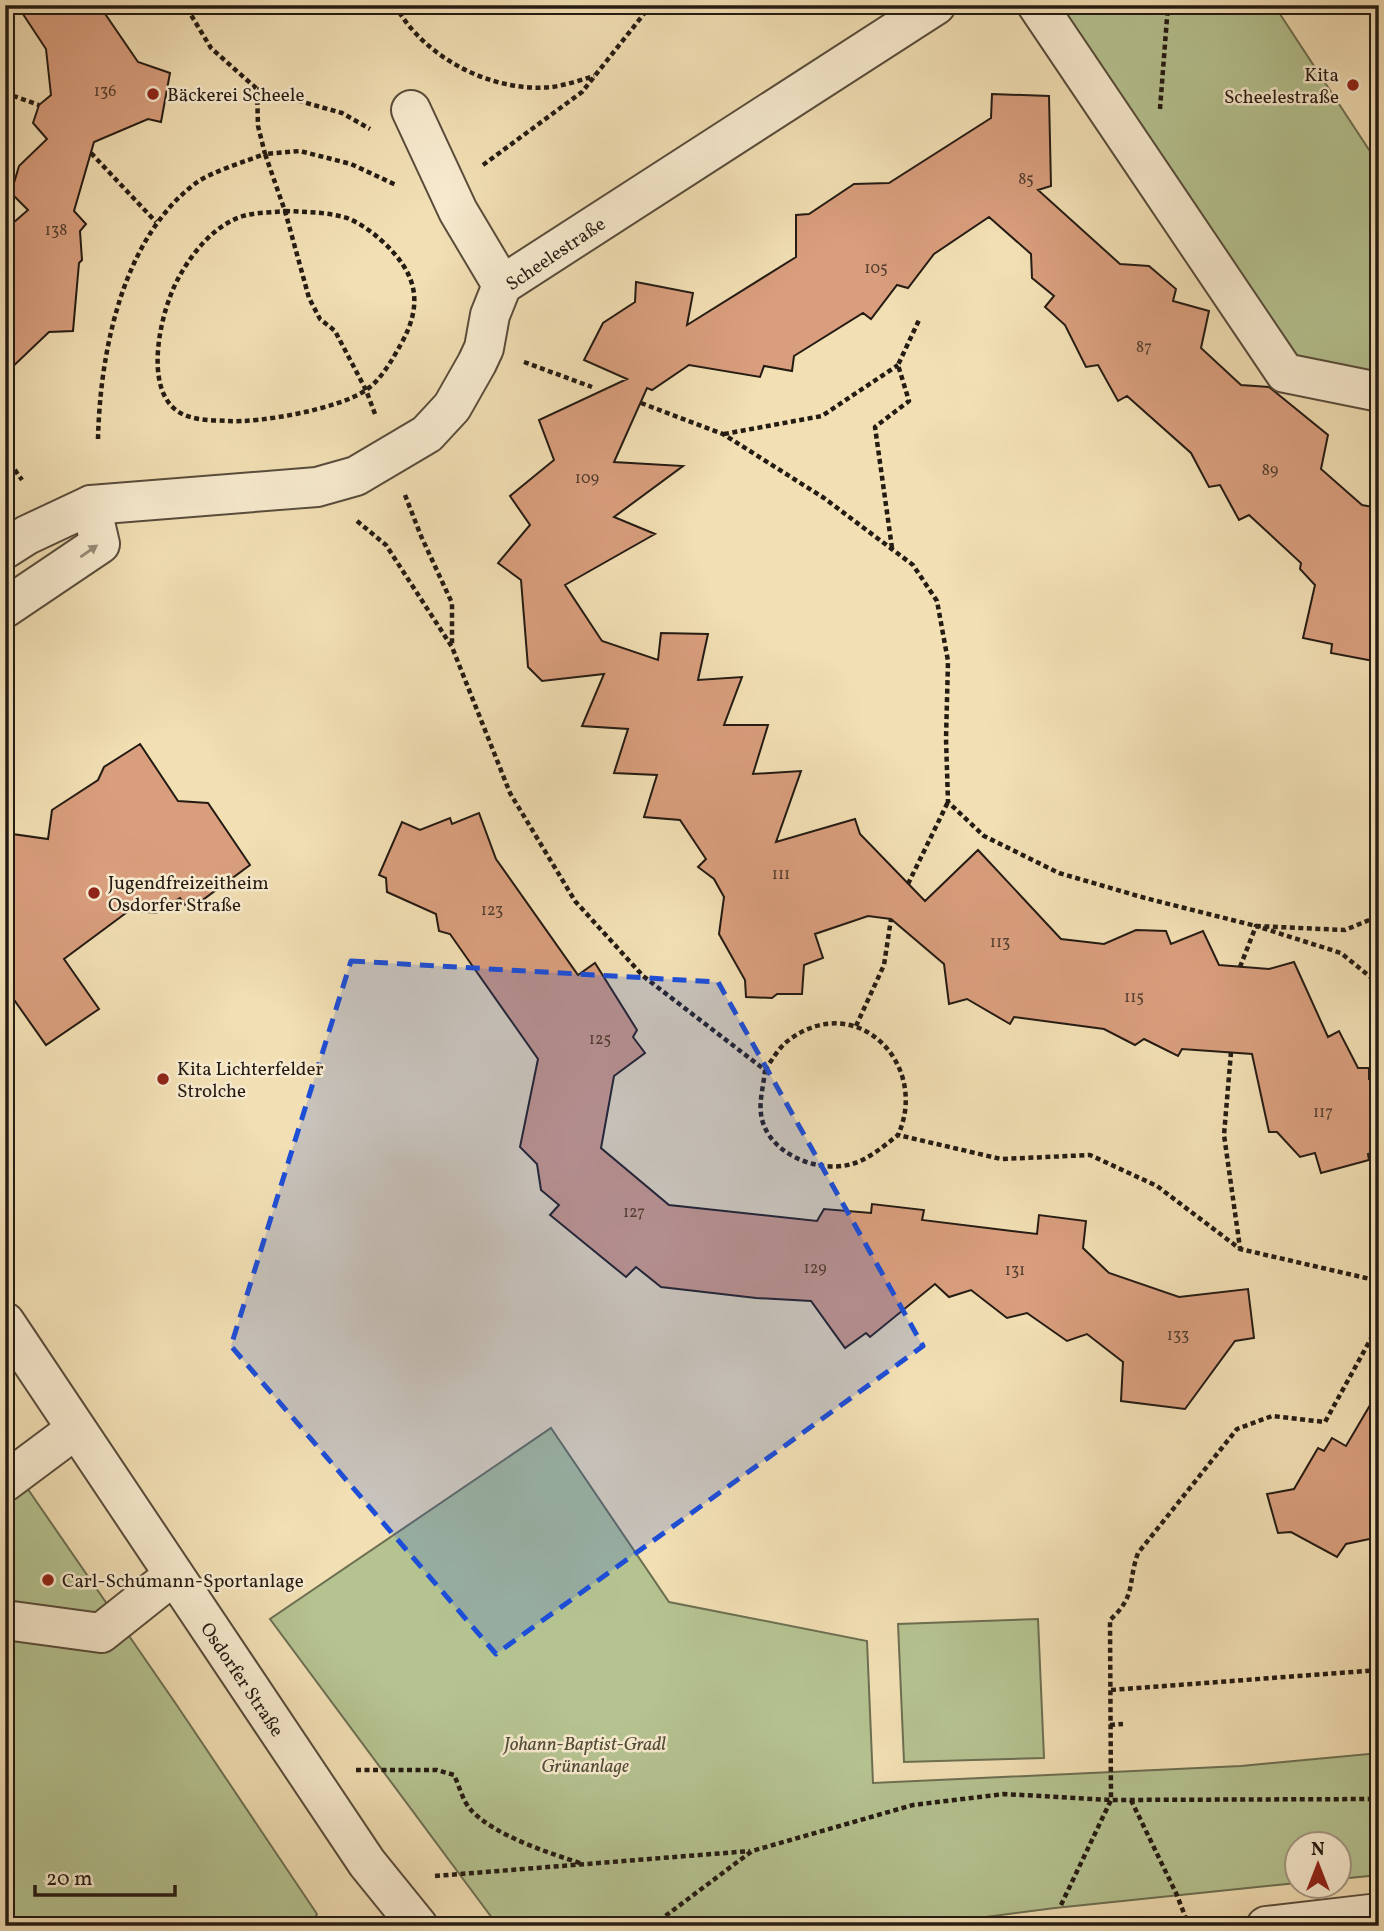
<svg xmlns="http://www.w3.org/2000/svg" width="1384" height="1931" viewBox="0 0 1384 1931" font-family="Vollkorn,serif">
  <style>
    .green { fill: #b5c391; stroke: #6c6f52; stroke-width: 2 }
    .building { fill: #d99e7d; stroke: #241b13; stroke-width: 2 }
    .lines { fill: none; stroke-linecap: round; stroke-linejoin: round }
    .minor-casing { stroke: #584c3b; stroke-width: 42 }
    .path { stroke: #241b13; stroke-width: 4.5; stroke-dasharray: 5 3.5; stroke-linecap: butt }
    .minor { stroke: #f7eace; stroke-width: 38 }
    .oneway { fill: #988d7a }
    .marked { fill: #1d4ed8; fill-opacity: 0.2; stroke: #1d4ed8; stroke-width: 5; stroke-dasharray: 14 9; stroke-linejoin: round }
    .poi-dot { fill: #8f2418; stroke: #f7eace; stroke-width: 2.5 }
    .labels { text-anchor: middle; stroke-width: 5; stroke-linejoin: round; paint-order: stroke }
    .number-label { font-size: 16px; fill: #513c2e }
    .poi-label { font-size: 19px; fill: #241b13; stroke: #f7eace; text-anchor: start }
    .street-label { font-size: 19px; fill: #241b13; stroke: #f7eace }
    .park-label { font-size: 19px; font-style: italic; fill: #504d39; stroke: #f7eace }
  </style>
  <rect width="100%" height="100%" fill="#f2dfb4"/>
  <filter id="stains"><feTurbulence type="fractalNoise" baseFrequency=".00286" numOctaves="4"/><feColorMatrix values="0 0 0 0 .2 0 0 0 0 .09 0 0 0 0 .02 0 0 0 .5 -.17"/></filter>
  <radialGradient id="worn" r=".72"><stop offset=".6" stop-color="#630" stop-opacity="0"/><stop offset="1" stop-color="#630" stop-opacity=".3"/></radialGradient>
  <g class="green">
    <polygon points="1054,5 1274,5 1379,165 1379,376 1287,357"/>
    <polygon points="551,1428 669,1602 867,1641 873,1783 1241,1766 1379,1753 1379,1875 1339,1879 1338,1843 1296,1843 1296,1883 1055,1908 917,1926 498,1926 270,1619"/>
    <polygon points="5,1456 176,1704 317,1914 311,1926 5,1926"/>
    <polygon points="1038,1619 1044,1758 904,1762 898,1624"/>
  </g>
  <g class="building">
    <polygon points="17,5 99,5 138,62 170,73 161,122 148,119 94,142 74,211 86,224 80,231 82,260 79,263 73,331 49,332 5,374 5,230 28,210 11,193 19,166 47,139 33,123 39,105 51,95 46,49"/>
    <polygon points="992,94 1049,96 1051,186 1038,190 1120,264 1149,266 1176,289 1173,301 1209,311 1201,348 1241,385 1269,387 1328,435 1321,469 1362,505 1379,508 1379,662 1331,653 1332,644 1303,638 1315,585 1300,569 1301,563 1249,515 1239,520 1220,485 1209,487 1191,453 1127,396 1118,401 1098,365 1086,367 1065,325 1045,307 1054,296 1032,278 1031,254 989,217 934,254 908,288 897,285 871,319 863,313 794,356 792,371 764,366 760,377 689,365 652,390 647,388 614,462 683,466 614,517 655,534 565,585 602,641 658,660 661,633 708,634 698,680 742,677 724,725 768,725 753,774 801,771 776,842 855,819 860,834 925,901 978,850 1061,939 1104,944 1136,930 1166,931 1171,944 1203,931 1219,965 1269,969 1294,962 1328,1037 1339,1031 1358,1068 1369,1068 1369,1079 1379,1079 1379,1151 1368,1154 1369,1160 1321,1173 1315,1153 1300,1157 1277,1132 1269,1132 1252,1054 1182,1049 1178,1056 1144,1039 1135,1045 1104,1029 1014,1017 1010,1024 967,999 949,1004 944,964 891,919 868,916 815,934 823,958 804,965 802,994 777,994 772,998 746,997 745,980 719,934 724,897 714,879 698,867 706,859 680,820 644,817 657,775 614,773 628,729 582,726 604,674 542,681 528,667 521,580 498,563 530,525 510,496 554,460 539,420 627,379 584,360 603,323 635,302 636,282 693,293 687,325 796,257 796,215 809,214 854,184 889,183 991,118"/>
    <polygon points="140,744 178,801 208,803 250,865 189,910 180,898 156,913 130,910 64,959 99,1009 46,1045 5,987 5,833 48,839 52,810 98,780 104,767"/>
    <polygon points="479,813 496,859 578,975 595,963 637,1030 633,1037 645,1053 614,1076 601,1148 669,1205 817,1221 824,1209 871,1213 872,1204 924,1210 922,1220 1037,1234 1039,1215 1086,1221 1083,1248 1109,1273 1179,1297 1248,1289 1254,1338 1235,1341 1185,1409 1121,1401 1123,1362 1087,1334 1067,1341 1027,1313 1007,1318 971,1290 949,1297 935,1284 870,1337 866,1333 845,1348 811,1301 756,1298 661,1287 636,1267 626,1277 550,1215 559,1205 541,1190 537,1164 520,1147 538,1059 450,934 439,931 436,914 387,892 386,878 379,875 402,822 420,830 450,818 452,824"/>
    <polygon points="1379,1390 1379,1537 1346,1544 1337,1557 1291,1532 1278,1533 1267,1494 1294,1489 1318,1448 1324,1451 1332,1438 1346,1446"/>
  </g>
  <g class="lines">
    <g class="minor-casing">
      <g id="minor">
        <polyline points="1037,5 1285,373 1379,392"/>
        <polyline points="411,110 458,211 502,285"/>
        <polyline points="5,549 27,535 91,505 317,487 356,476 427,434 452,407 477,363 484,348 490,315 502,285 936,5"/>
        <polyline points="5,608 100,544 91,505"/>
        <polyline points="5,1322 367,1863 418,1926"/>
        <polyline points="5,1482 76,1429"/>
        <polyline points="5,1620 101,1633 174,1575"/>
        <polyline points="1266,1926 1379,1913"/>
      </g>
    </g>
    <g class="path">
      <polyline points="234,5 240,7 268,5"/>
      <path d="M395 5C424 58 492 93 552 87 566 85 581 80 594 76"/>
      <polyline points="257,89 342,113 370,129"/>
      <polyline points="5,93 39,105"/>
      <polyline points="1160,109 1168,5"/>
      <polyline points="91,153 156,222"/>
      <polyline points="483,165 582,92 651,5"/>
      <path d="M285 211C306 212 327 212 347 218 360 223 372 232 382 241 417 273 424 303 401 344 392 360 381 380 366 390 339 409 260 423 228 421 211 420 190 421 176 410 143 385 161 309 179 277 191 255 210 231 233 220 248 212 268 213 285 211Z"/>
      <polyline points="524,362 592,387"/>
      <polyline points="641,403 723,434 824,498 913,565 937,601 948,661 946,739 948,802 984,836 1059,873 1145,898 1256,926 1345,930 1379,916"/>
      <polyline points="375,414 366,390 335,331 320,319 309,298 285,211 265,154 300,151 351,164 396,185"/>
      <polyline points="724,434 822,416 898,365"/>
      <path d="M98 439C100 353 122 238 196 183 211 172 246 161 265 154L258 126 257 89 211 48 185 5"/>
      <polyline points="5,456 22,480"/>
      <polyline points="405,495 421,536 452,603 452,644"/>
      <path d="M357 521 386 545 452 647 510 793 575 901 643 976 765 1070C764 1084 759 1100 761 1114 766 1153 817 1174 852 1164 869 1159 884 1146 898 1135L1001 1159 1090 1155 1157 1186 1240 1249 1379 1281"/>
      <polyline points="892,548 875,427 909,401 898,365 919,320"/>
      <polyline points="908,884 948,802"/>
      <polyline points="1379,949 1379,950"/>
      <polyline points="1240,967 1256,926 1341,953 1379,984"/>
      <polyline points="856,1026 884,965 891,919"/>
      <polyline points="1231,1052 1224,1135 1240,1248"/>
      <path d="M765 1070C772 1060 779 1047 789 1040 857 989 930 1065 898 1135"/>
      <polyline points="1111,1690 1379,1670"/>
      <polyline points="1110,1725 1123,1724"/>
      <path d="M356 1770H437L454 1775C459 1785 463 1802 471 1810 495 1836 549 1853 583 1864"/>
      <polyline points="1131,1800 1176,1893 1189,1926"/>
      <polyline points="435,1876 750,1851"/>
      <path d="M1061 1905 1111 1800 1110 1620C1137 1595 1127 1584 1138 1553L1237 1429 1272 1416 1325 1422 1379 1324"/>
      <polyline points="652,1926 752,1851 913,1805 1004,1794 1111,1800 1379,1799"/>
    </g>
    <use href="#minor" class="minor"/>
  </g>
  <defs><path id="oneway-solid" d="M-6-.8H1V-3.2L6.5 0L1 3.2V.8H-6Z" transform="scale(1.75)"/></defs>
  <use class="oneway" href="#oneway-solid" transform="translate(89 551) rotate(-35)"/>
  <path class="marked" d="M351 961 718 982 923 1346 496 1654 231 1346Z"/>
  <g class="poi-dot">
    <circle cx="1353" cy="85" r="7"/>
    <circle cx="153" cy="94" r="7"/>
    <circle cx="94" cy="893" r="7"/>
    <circle cx="163" cy="1079" r="7"/>
    <circle cx="48" cy="1580" r="7"/>
  </g>
  <g class="labels">
    <g class="number-label">
      <text x="105" y="96">136</text>
      <text x="1026" y="184">85</text>
      <text x="56" y="235">138</text>
      <text x="876" y="273">105</text>
      <text x="1144" y="352">87</text>
      <text x="1270" y="475">89</text>
      <text x="587" y="483">109</text>
      <text x="781" y="879">111</text>
      <text x="492" y="915">123</text>
      <text x="1000" y="947">113</text>
      <text x="1134" y="1002">115</text>
      <text x="600" y="1044">125</text>
      <text x="1323" y="1117">117</text>
      <text x="634" y="1217">127</text>
      <text x="815" y="1273">129</text>
      <text x="1015" y="1275">131</text>
      <text x="1178" y="1340">133</text>
    </g>
    <g class="poi-label">
      <text x="1339" y="81" text-anchor="end">Kita<tspan x="1339" dy="22">Scheelestraße</tspan></text>
      <text x="167" y="101">Bäckerei Scheele</text>
      <text x="108" y="889">Jugendfreizeitheim<tspan x="108" dy="22">Osdorfer Straße</tspan></text>
      <text x="177" y="1075">Kita Lichterfelder<tspan x="177" dy="22">Strolche</tspan></text>
      <text x="62" y="1587">Carl-Schumann-Sportanlage</text>
    </g>
    <g class="street-label">
      <text transform="translate(555 253) rotate(-34)" y="7">Scheelestraße</text>
      <text transform="translate(243 1679) rotate(56)" y="7">Osdorfer Straße</text>
    </g>
    <g class="park-label">
      <text x="585" y="1750">Johann-Baptist-Gradl<tspan x="585" dy="22">Grünanlage</tspan></text>
    </g>
  </g>
  <rect width="1384" height="1931" fill="none" stroke="#f2dfb4" stroke-width="28"/>
  <rect x="7" y="7" width="1370" height="1917" fill="none" stroke="#241b13" stroke-width="3.5"/>
  <rect x="14" y="14" width="1356" height="1903" fill="none" stroke="#241b13" stroke-width="2"/>
  <g transform="translate(1318 1865)"><circle r="33" fill="#f7eace" stroke="#a39783" stroke-width="2"/>
  <path d="M0-5L12 26L0 18L-12 26Z" fill="#8f2418"/>
  <text y="-10" font-size="19" font-weight="bold" text-anchor="middle" fill="#241b13">N</text>
  </g>
  <path d="M35 1885v10h140v-10" fill="none" stroke="#241b13" stroke-width="3.5"/>
  <text x="46" y="1885" font-size="21" fill="#241b13" stroke="#f7eace" stroke-width="5" paint-order="stroke">20 m</text>
  <rect width="100%" height="100%" filter="url(#stains)"/>
  <rect width="100%" height="100%" fill="url(#worn)"/>
</svg>
